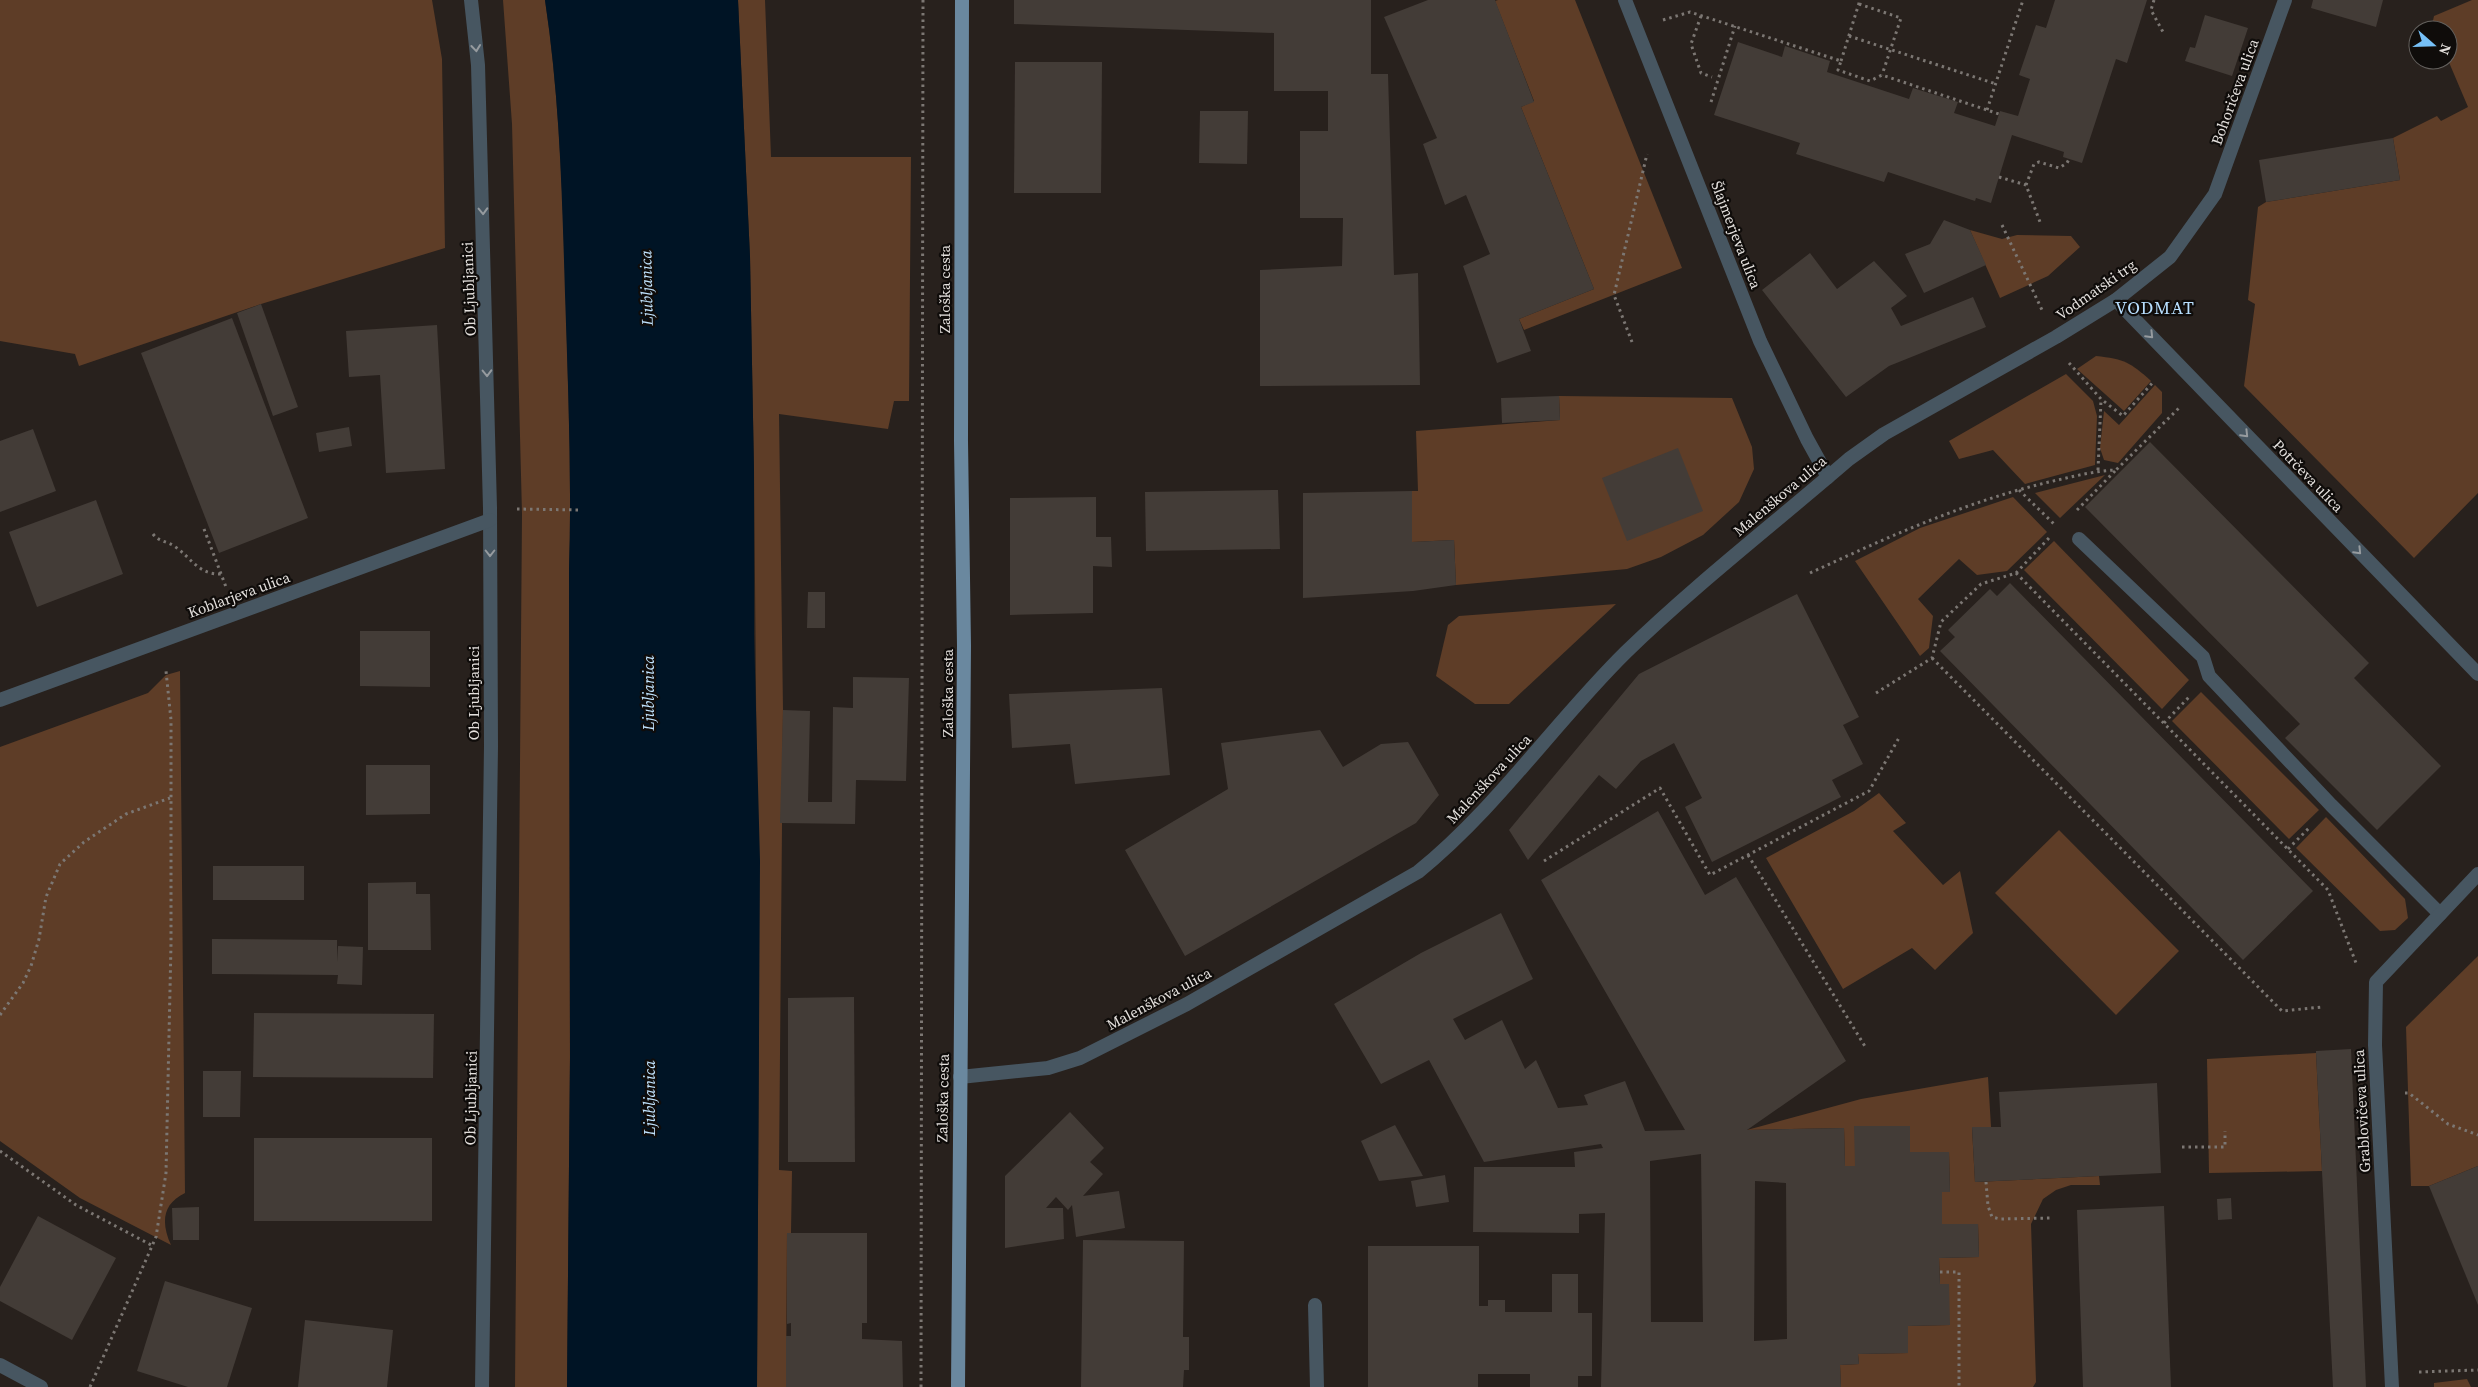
<svg xmlns="http://www.w3.org/2000/svg" width="2478" height="1387" viewBox="0 0 2478 1387" font-family="'Source Serif 4',serif">
  <style>
    .green { fill: #5e3d27 }
    .water { fill: #001425 }
    .building { fill: #433c37; fill-rule: evenodd }
    .lines { fill: none; stroke-linecap: round; stroke-linejoin: round }
    .path { stroke: #7c7773; stroke-width: 3; stroke-dasharray: 2.5 4; stroke-linecap: butt }
    .service { stroke: #475661; stroke-width: 14 }
    .minor { stroke: #475661; stroke-width: 14 }
    .tertiary { stroke: #475661; stroke-width: 14 }
    .primary { stroke: #6a889f; stroke-width: 14 }
    .oneway { stroke: #969b9f }
    .labels { text-anchor: middle; stroke-width: 4.5; stroke-linejoin: round; paint-order: stroke }
    .street-label { font-size: 15px; fill: #e4e0dd; stroke: #0f0c0a }
    .water-label { font-size: 16px; font-style: italic; fill: #c0e3fe; stroke: #0f0c0a }
    .quarter-label { font-size: 18px; letter-spacing: 1px; fill: #b8dfff; stroke: #0f0c0a }
  </style>
  <rect width="100%" height="100%" fill="#28211d"/>
  <g class="green">
    <polygon points="0,0 432,0 442,59 445,248 261,304 79,366 75,354 0,341"/>
    <path d="M503 0H545C560 101 563 203 566 305 568 393 572 481 569 570L570 1057 567 1387H515L522 514 512 124Z"/>
    <polygon points="738,0 765,0 771,157 911,157 909,401 894,401 888,429 779,414 783,710 779,1170 792,1171 791,1233 787,1233 786,1387 757,1387 759,1027 754,471 750,257"/>
    <polygon points="1498,0 1575,0 1682,268 1524,330 1519,319 1594,289 1521,107 1534,101 1495,1"/>
    <polygon points="2472,0 2478,0 2478,493 2414,558 2244,386 2255,304 2248,300 2258,207 2266,202 2400,180 2393,138 2437,116 2441,121 2468,107 2448,60 2448,30 2434,30 2432,25 2434,16"/>
    <polygon points="1970,230 2002,239 2017,235 2071,236 2080,247 2048,276 2000,298"/>
    <path d="M2096 356C2124 359 2130 362 2151 381L2124 411 2077 369Z"/>
    <polygon points="2066,374 2093,401 2097,416 2095,465 2025,484 1993,450 1959,459 1949,441"/>
    <polygon points="2155,385 2162,392 2162,413 2118,463 2104,460 2100,448 2104,411 2119,425"/>
    <polygon points="1559,396 1732,398 1752,447 1754,469 1739,502 1703,535 1661,557 1627,569 1456,585 1454,540 1412,542 1412,491 1418,491 1416,431 1560,420"/>
    <polygon points="2105,475 2060,518 2035,493"/>
    <polygon points="2013,497 2047,532 2007,571 1977,575 1959,559 1918,599 1933,616 1929,648 1920,656 1855,561 1920,528"/>
    <polygon points="2054,541 2189,680 2162,709 2024,570"/>
    <polygon points="1616,604 1509,704 1475,704 1436,676 1448,625 1459,616"/>
    <path d="M180 671 185 1193C162 1204 161 1223 171 1245L80 1198 0 1141V747L148 693 166 675Z"/>
    <polygon points="2201,692 2319,810 2289,839 2172,721"/>
    <polygon points="1879,793 1906,823 1893,831 1943,885 1960,871 1973,933 1935,970 1912,948 1843,989 1766,858 1854,811"/>
    <polygon points="2326,817 2405,899 2408,918 2395,930 2380,931 2296,848"/>
    <polygon points="2059,830 2179,951 2116,1015 1995,893"/>
    <polygon points="2478,956 2478,1166 2429,1186 2411,1186 2406,1027"/>
    <polygon points="2316,1053 2322,1171 2209,1173 2207,1059"/>
    <polygon points="1988,1077 1991,1127 1972,1128 1975,1182 2099,1176 2100,1185 2071,1185 2056,1190 2043,1199 2031,1224 2036,1382 2033,1387 1841,1387 1840,1365 1859,1364 1858,1354 1908,1353 1908,1326 1949,1325 1949,1284 1940,1284 1939,1258 1979,1257 1978,1224 1942,1224 1942,1192 1950,1191 1949,1153 1910,1152 1910,1126 1855,1127 1855,1166 1845,1166 1844,1128 1747,1130 1861,1099"/>
    <polygon points="2467,1379 2471,1387 2434,1387 2434,1383"/>
  </g>
  <path class="water" d="M545 0H738L750 257 754 471V635L760 861 757 1387H567L570 1057 569 570C572 478 568 386 565 294 562 195 560 98 545 0Z"/>
  <g class="building">
    <polygon points="1014,0 1371,0 1371,74 1388,74 1394,275 1418,273 1420,385 1260,386 1260,270 1342,266 1343,218 1300,218 1300,131 1328,131 1328,91 1274,91 1274,33 1014,24"/>
    <polygon points="1428,0 1495,0 1534,102 1521,107 1594,289 1519,319 1531,351 1497,363 1463,266 1490,254 1466,195 1445,205 1423,144 1437,138 1384,17"/>
    <polygon points="2055,0 2147,0 2127,63 2116,59 2082,163 2063,157 2064,152 2012,135 1991,203 1976,198 1975,201 1888,172 1884,182 1796,154 1800,143 1714,115 1738,42 1782,57 1785,46 1830,61 1827,72 1909,99 1913,88 1958,102 1954,113 1995,126 2000,111 2018,116 2030,79 2019,75 2036,25 2046,28"/>
    <polygon points="2313,0 2383,0 2376,27 2311,8"/>
    <polygon points="2205,15 2248,28 2232,76 2185,61 2190,47 2195,48"/>
    <polygon points="1015,62 1102,62 1101,193 1014,193"/>
    <polygon points="1200,111 1248,111 1247,164 1199,163"/>
    <polygon points="2393,138 2400,180 2266,202 2259,160"/>
    <polygon points="1944,220 1970,230 1986,265 1924,293 1905,254 1930,244"/>
    <polygon points="1810,253 1837,289 1874,261 1907,296 1891,308 1901,326 1973,297 1986,327 1889,366 1846,397 1762,290"/>
    <polygon points="261,304 298,407 273,416 237,313"/>
    <polygon points="232,318 308,518 219,553 141,353"/>
    <polygon points="437,325 445,469 386,473 380,375 349,377 346,331"/>
    <polygon points="1559,396 1560,420 1502,423 1501,398"/>
    <polygon points="349,427 352,446 319,452 316,433"/>
    <polygon points="33,429 56,491 0,512 0,441"/>
    <polygon points="2150,442 2369,663 2354,678 2441,766 2377,830 2285,738 2300,724 2085,507"/>
    <polygon points="1678,448 1703,511 1627,541 1602,478"/>
    <polygon points="1278,490 1280,549 1146,551 1145,492"/>
    <polygon points="1412,491 1412,542 1454,540 1456,585 1413,591 1303,598 1303,493"/>
    <polygon points="1096,497 1096,537 1111,537 1112,567 1093,566 1093,613 1010,615 1010,498"/>
    <polygon points="96,500 123,574 37,607 9,532"/>
    <polygon points="2010,583 2313,891 2243,960 1940,651 1955,637 1948,630 1990,589 1997,596"/>
    <polygon points="808,592 825,592 825,628 807,628"/>
    <polygon points="1797,594 1859,717 1843,725 1863,764 1832,780 1841,797 1712,862 1685,807 1702,798 1674,743 1641,761 1616,789 1599,775 1528,860 1509,830 1639,674"/>
    <polygon points="360,631 430,631 430,687 360,686"/>
    <polygon points="853,677 909,678 906,781 856,780 855,824 780,823 783,710 810,711 808,802 832,802 833,707 853,708"/>
    <polygon points="1162,688 1170,775 1075,784 1070,744 1012,748 1009,694"/>
    <polygon points="1320,730 1343,767 1381,744 1408,742 1439,795 1416,823 1185,956 1125,850 1228,789 1221,743"/>
    <polygon points="366,765 430,765 430,814 366,815"/>
    <path d="M1658 811 1705 895 1736 877 1846 1061 1747 1130 1844 1128 1845 1166H1855L1854 1126H1910V1152H1949L1950 1192H1942V1224H1978L1979 1257 1939 1258 1940 1284H1949L1950 1325 1908 1326V1353L1858 1354 1859 1364 1840 1365 1841 1387H1601L1605 1213 1579 1214V1233L1473 1232 1474 1167H1575L1574 1152 1603 1148 1601 1144 1484 1162 1429 1060 1381 1084 1334 1004 1421 953 1501 913 1533 979 1453 1019 1465 1040 1502 1020 1525 1069 1536 1060 1558 1108 1588 1105 1584 1095 1625 1081 1645 1131 1685 1130 1541 880ZM1701 1154 1703 1322H1651L1650 1161ZM1755 1181 1786 1183 1787 1339 1754 1341Z"/>
    <rect x="213" y="866" width="91" height="34"/>
    <polygon points="416,882 416,894 430,894 431,950 368,950 368,883"/>
    <polygon points="212,939 337,940 337,962 338,946 363,947 362,985 337,984 338,975 212,974"/>
    <polygon points="854,997 855,1162 788,1162 788,998"/>
    <polygon points="254,1013 434,1014 433,1078 253,1077"/>
    <polygon points="2351,1049 2366,1387 2333,1387 2316,1053 2316,1051"/>
    <polygon points="203,1071 241,1071 240,1117 203,1117"/>
    <polygon points="2157,1083 2161,1173 1975,1182 1972,1127 2001,1127 1999,1092"/>
    <polygon points="1070,1112 1104,1148 1090,1162 1103,1174 1083,1196 1119,1191 1125,1228 1076,1237 1072,1205 1068,1210 1056,1197 1046,1208 1063,1208 1064,1239 1005,1248 1005,1176"/>
    <polygon points="1395,1125 1423,1176 1379,1181 1361,1141"/>
    <rect x="254" y="1138" width="178" height="83"/>
    <polygon points="2478,1166 2478,1305 2429,1186"/>
    <polygon points="1445,1175 1449,1202 1416,1207 1411,1181"/>
    <polygon points="2231,1198 2232,1219 2218,1220 2217,1199"/>
    <polygon points="2164,1206 2171,1387 2083,1387 2077,1210"/>
    <polygon points="199,1207 199,1240 173,1240 172,1208"/>
    <polygon points="38,1216 116,1258 72,1340 0,1301 0,1287"/>
    <polygon points="787,1233 867,1233 867,1323 862,1323 862,1339 902,1341 903,1387 786,1387 786,1336 791,1336 791,1323 787,1324"/>
    <polygon points="1083,1240 1184,1241 1183,1337 1189,1337 1189,1370 1184,1370 1183,1387 1081,1387"/>
    <polygon points="1368,1246 1479,1246 1479,1306 1488,1306 1488,1300 1505,1300 1505,1312 1552,1312 1552,1274 1578,1274 1578,1313 1592,1313 1592,1376 1578,1376 1578,1387 1530,1387 1530,1374 1478,1374 1478,1387 1368,1387"/>
    <polygon points="165,1281 252,1308 227,1387 188,1387 137,1371"/>
    <polygon points="305,1320 393,1330 387,1387 298,1387"/>
  </g>
  <g class="lines">
    <g class="path">
      <polyline points="2154,0 2151,10 2163,32"/>
      <polyline points="1859,4 1901,18 1882,75"/>
      <polyline points="1701,16 1691,44 1701,73 1712,77"/>
      <polyline points="1663,20 1690,12 1841,61 1838,70 1870,81 1882,75 1999,114"/>
      <polyline points="1849,36 1996,84"/>
      <polyline points="1841,61 1860,0"/>
      <polyline points="1711,102 1735,26"/>
      <polyline points="1987,110 2023,0"/>
      <polyline points="1999,177 2026,185 2040,222"/>
      <polyline points="2026,185 2034,164 2039,162 2059,168 2067,163 2069,159"/>
      <polyline points="2002,225 2042,310"/>
      <polyline points="1632,342 1614,295 1647,154"/>
      <polyline points="2069,363 2101,399 2123,416 2154,381"/>
      <polyline points="2098,470 2101,400"/>
      <polyline points="2019,490 2054,524"/>
      <polyline points="517,509 582,510"/>
      <polyline points="2077,510 2116,470"/>
      <polyline points="204,529 226,587"/>
      <path d="M153 534C159 542 167 541 174 546 191 557 198 575 221 574"/>
      <path d="M1810 573C1888 537 1965 502 2049 482 2071 477 2093 471 2116 470L2180 407"/>
      <polyline points="2016,573 2328,890 2356,963"/>
      <polyline points="1932,658 2282,1011 2322,1007"/>
      <polyline points="1876,693 1932,658 1941,622 1981,584 2016,573 2049,538"/>
      <polyline points="2164,723 2190,696"/>
      <polyline points="2288,849 2311,826"/>
      <polyline points="1748,855 1866,1048"/>
      <polyline points="1544,861 1660,788 1710,875 1869,791 1900,736"/>
      <polyline points="0,1015 23,983 31,966 39,939 46,897 60,864 84,842 126,814 170,798"/>
      <polyline points="2405,1093 2409,1093 2448,1124 2478,1135"/>
      <polyline points="2182,1147 2225,1147 2225,1131"/>
      <polyline points="0,1151 76,1205 153,1246"/>
      <polyline points="1986,1182 1988,1206 1992,1217 2000,1219 2053,1218"/>
      <polyline points="1940,1272 1959,1272 1959,1387"/>
      <polyline points="2419,1372 2478,1370"/>
      <polyline points="90,1387 156,1237 166,1173 171,944 171,720 166,671"/>
      <polyline points="921,1387 923,0"/>
    </g>
    <g class="service">
      <polyline points="2079,539 2203,657 2209,676 2331,805 2440,914"/>
      <polyline points="1315,1305 1317,1387"/>
      <polyline points="2392,1387 2375,1045 2376,982 2478,874"/>
    </g>
    <g class="minor">
      <polyline points="471,0 478,65 490,508 491,746 482,1387"/>
      <polyline points="1625,0 1760,341 1807,439 1828,477"/>
      <polyline points="2116,300 2478,674"/>
      <polyline points="0,700 490,520"/>
      <polyline points="0,1365 41,1387"/>
    </g>
    <path class="tertiary" d="M960 1077 1048 1068 1080 1058 1187 1004 1418 872C1497 808 1554 723 1626 652 1696 584 1775 523 1849 459L1884 434 2056 337 2116 300 2170 257 2215 194 2285 0"/>
    <polyline class="primary" points="958,1387 964,646 961,441 962,0"/>
  </g>
  <defs><path id="oneway-chevron" d="M-2-3.5L2.5 0L-2 3.5" fill="none" stroke-width="1.6" stroke-linecap="round" stroke-linejoin="round" transform="scale(1.25)"/></defs>
  <g class="oneway">
    <use href="#oneway-chevron" transform="translate(476 48) rotate(84)"/>
    <use href="#oneway-chevron" transform="translate(483 211) rotate(88)"/>
    <use href="#oneway-chevron" transform="translate(2150 335) rotate(46)"/>
    <use href="#oneway-chevron" transform="translate(487 373) rotate(89)"/>
    <use href="#oneway-chevron" transform="translate(2245 434) rotate(46)"/>
    <use href="#oneway-chevron" transform="translate(2358 551) rotate(46)"/>
    <use href="#oneway-chevron" transform="translate(490 553) rotate(90)"/>
  </g>
  <g class="labels">
    <g class="street-label">
      <text transform="translate(2235 92) rotate(-70)" y="5">Bohoričeva ulica</text>
      <text transform="translate(1736 235) rotate(69)" y="5">Šlajmerjeva ulica</text>
      <text transform="translate(469 289) rotate(-92)" y="5">Ob Ljubljanici</text>
      <text transform="translate(945 289) rotate(-90)" y="5">Zaloška cesta</text>
      <text transform="translate(2096 290) rotate(-35)" y="5">Vodmatski trg</text>
      <text transform="translate(2308 476) rotate(46)" y="5">Potrčeva ulica</text>
      <text transform="translate(1780 496) rotate(-40)" y="5">Malenškova ulica</text>
      <text transform="translate(239 595) rotate(-20)" y="5">Koblarjeva ulica</text>
      <text transform="translate(474 693) rotate(-90)" y="5">Ob Ljubljanici</text>
      <text transform="translate(948 693) rotate(-90)" y="5">Zaloška cesta</text>
      <text transform="translate(1489 779) rotate(-47)" y="5">Malenškova ulica</text>
      <text transform="translate(1159 999) rotate(-28)" y="5">Malenškova ulica</text>
      <text transform="translate(471 1098) rotate(-89)" y="5">Ob Ljubljanici</text>
      <text transform="translate(943 1098) rotate(-89)" y="5">Zaloška cesta</text>
      <text transform="translate(2362 1111) rotate(-93)" y="5">Grablovičeva ulica</text>
    </g>
    <g class="water-label">
      <text transform="translate(646 288) rotate(-91)" y="6">Ljubljanica</text>
      <text transform="translate(648 693) rotate(-90)" y="6">Ljubljanica</text>
      <text transform="translate(649 1098) rotate(-90)" y="6">Ljubljanica</text>
    </g>
    <g class="quarter-label">
      <text x="2155" y="314">VODMAT</text>
    </g>
  </g>
  <g transform="translate(2433 45) rotate(110)"><circle r="24" fill="#0f0c0a" stroke="#64615e"/>
  <path d="M0-4L9 19L0 12L-9 19Z" fill="#76c0f7"/>
  <text y="-8" font-size="14" font-weight="bold" text-anchor="middle" fill="#e4e0dd">N</text>
  </g>
</svg>
